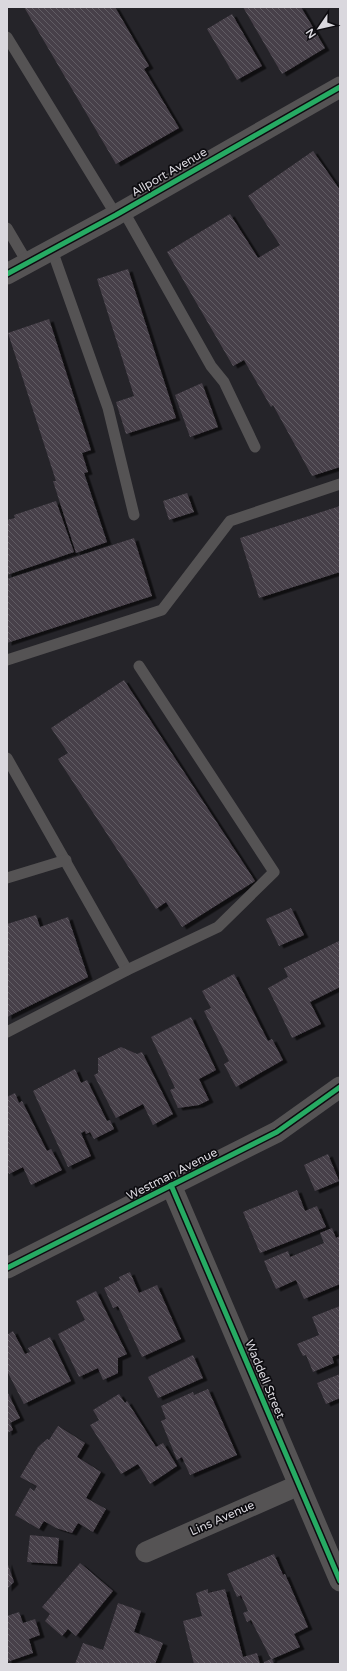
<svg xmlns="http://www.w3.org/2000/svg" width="347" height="1671" viewBox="0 0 347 1671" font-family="'Varela Round',sans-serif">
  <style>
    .building { fill: url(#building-back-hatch); filter: url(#shadow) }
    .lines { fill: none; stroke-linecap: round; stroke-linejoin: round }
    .lane { stroke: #555354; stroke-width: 11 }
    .street { stroke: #555354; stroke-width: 21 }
    .cycleway-casing { stroke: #0d0c10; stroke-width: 8 }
    .cycleway { stroke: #26ab63; stroke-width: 5 }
    .labels { text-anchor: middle; stroke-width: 3.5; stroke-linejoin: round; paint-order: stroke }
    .street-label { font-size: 12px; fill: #dad8de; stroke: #0d0c10 }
  </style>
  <defs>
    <pattern id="building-back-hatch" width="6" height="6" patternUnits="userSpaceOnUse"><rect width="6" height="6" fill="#474049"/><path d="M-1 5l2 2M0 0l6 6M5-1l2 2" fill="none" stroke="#615b63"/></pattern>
    <filter id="shadow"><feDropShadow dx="4.5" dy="2.5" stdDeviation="0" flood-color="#0009"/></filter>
  </defs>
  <rect width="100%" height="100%" fill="#252429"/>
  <g class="building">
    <polygon points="24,7 115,7 149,66 144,69 179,128 116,164"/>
    <polygon points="243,7 301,7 325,48 282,74"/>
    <polygon points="232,14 262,66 237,80 207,29"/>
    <polygon points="313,151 340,190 340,467 312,476 273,405 271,407 244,360 233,366 167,252 230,214 258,258 280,245 248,196"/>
    <polygon points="128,269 176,418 126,434 116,402 134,396 97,279"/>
    <polygon points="49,319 91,450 82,453 88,472 84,473 107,542 76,553 53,481 56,481 8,333"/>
    <polygon points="202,383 218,427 190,437 175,395"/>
    <polygon points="187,493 194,512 169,520 163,501"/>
    <polygon points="56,501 74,552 7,575 7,520 15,518 14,515"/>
    <polygon points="340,506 340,572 259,598 240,538"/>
    <polygon points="134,538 152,596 7,643 7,579"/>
    <polygon points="124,680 255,881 182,927 166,902 156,909 58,759 68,753 51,728"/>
    <polygon points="291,908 304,935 279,946 266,919"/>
    <polygon points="36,915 40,927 68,917 88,977 7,1017 7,924"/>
    <polygon points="339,941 340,987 310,1002 321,1024 292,1038 268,988 288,977 284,968"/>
    <polygon points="234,974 268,1041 272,1039 283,1060 236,1087 224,1064 229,1061 204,1011 211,1008 202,991"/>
    <polygon points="191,1017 216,1070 199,1079 209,1100 199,1105 178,1108 170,1090 175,1088 151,1037"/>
    <polygon points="121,1047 137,1054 142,1052 173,1114 153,1125 143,1104 116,1118 94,1075 98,1073 98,1058"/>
    <polygon points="75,1069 81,1083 87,1080 107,1121 110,1120 114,1129 94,1139 90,1132 86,1134 85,1131 81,1133 91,1156 68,1167 33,1091"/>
    <polygon points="15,1093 19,1103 22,1101 47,1151 51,1149 62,1170 31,1185 23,1167 9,1174 7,1170 7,1097"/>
    <polygon points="328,1154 339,1181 315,1191 304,1165"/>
    <polygon points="297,1190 305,1211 317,1206 326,1227 260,1253 243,1212"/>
    <polygon points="332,1228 336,1238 340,1236 340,1284 304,1299 296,1280 276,1289 264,1261 288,1251 290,1257 324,1243 320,1233"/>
    <polygon points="130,1272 139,1293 157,1285 181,1339 142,1357 118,1306 113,1308 104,1288 120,1280 119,1277"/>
    <polygon points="96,1291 127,1354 118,1358 118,1373 103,1380 98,1368 79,1377 58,1334 85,1320 76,1301"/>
    <polygon points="340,1306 340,1354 332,1357 334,1363 313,1372 306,1355 303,1356 297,1344 319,1335 312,1317"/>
    <polygon points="13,1331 25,1354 30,1352 28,1348 50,1337 71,1381 24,1404 7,1371 7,1335"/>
    <polygon points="193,1355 203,1378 158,1398 148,1377"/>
    <polygon points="340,1374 340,1398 326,1404 317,1383"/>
    <polygon points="208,1389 237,1455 190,1475 182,1457 177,1460 161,1421 166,1419 161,1406 193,1392 194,1395"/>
    <polygon points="7,1391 20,1418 10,1423 13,1430 7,1433"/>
    <polygon points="119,1394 125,1403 127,1401 156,1447 163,1443 177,1466 150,1484 138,1464 121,1474 90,1425 99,1420 93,1410"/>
    <polygon points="58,1426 85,1443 77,1457 101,1472 86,1498 106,1509 93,1532 78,1523 72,1533 56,1528 44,1521 39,1529 15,1515 30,1488 34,1491 37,1486 20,1477 38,1447 47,1439 49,1440"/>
    <polygon points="30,1535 59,1538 57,1564 27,1562"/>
    <polygon points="274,1554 283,1575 285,1574 308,1627 294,1634 300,1647 272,1659 274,1664 265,1664 264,1662 271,1659 251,1620 247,1622 243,1613 248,1611 241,1595 237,1597 227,1574"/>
    <polygon points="7,1562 14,1582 7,1589"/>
    <polygon points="80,1563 113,1591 76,1636 68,1629 62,1636 45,1621 50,1614 42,1607"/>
    <polygon points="208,1589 208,1593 225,1589 243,1657 257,1653 260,1664 194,1664 183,1621 202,1616 196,1593"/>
    <polygon points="118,1603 141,1611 134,1632 163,1643 155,1664 75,1664 83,1643 103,1650"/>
    <polygon points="19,1612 23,1623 35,1619 40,1635 29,1639 33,1653 7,1662 7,1616"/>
  </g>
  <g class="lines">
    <g class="lane">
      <polyline points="7,37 116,215"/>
      <polyline points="123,210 211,366 224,382 255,447"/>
      <polyline points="7,228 27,262"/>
      <polyline points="52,250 108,408 134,515"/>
      <polyline points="7,660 162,610 230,521 340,484"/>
      <polyline points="7,758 127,970"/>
      <polyline points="7,878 66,860"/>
      <polyline points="7,1032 127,970 218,927 274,872 139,666"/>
    </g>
    <g class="street">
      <polyline points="7,274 116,215 340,87"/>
      <polyline points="171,1185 340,1581"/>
      <polyline points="7,1268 277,1132 340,1087"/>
      <polyline points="146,1552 299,1485"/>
    </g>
    <g class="cycleway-casing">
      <g id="cycleway">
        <polyline points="7,274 116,215 340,87"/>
        <polyline points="171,1185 340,1581"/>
        <polyline points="7,1268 277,1132 340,1087"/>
      </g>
    </g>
    <use href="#cycleway" class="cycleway"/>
  </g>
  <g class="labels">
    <g class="street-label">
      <text transform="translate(169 172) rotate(-30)" y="4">Allport Avenue</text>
      <text transform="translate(172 1174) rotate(-27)" y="4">Westman Avenue</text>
      <text transform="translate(265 1379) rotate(67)" y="4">Waddell Street</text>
      <text transform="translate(222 1518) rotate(-24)" y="4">Lins Avenue</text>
    </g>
  </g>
  <rect width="347" height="1671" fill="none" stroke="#dad8de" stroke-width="16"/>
  <g transform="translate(319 28) rotate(236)" stroke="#0d0c10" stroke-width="3" paint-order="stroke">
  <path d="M0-3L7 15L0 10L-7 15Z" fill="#dad8de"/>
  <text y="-6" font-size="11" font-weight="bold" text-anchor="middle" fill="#dad8de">N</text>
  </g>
</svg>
